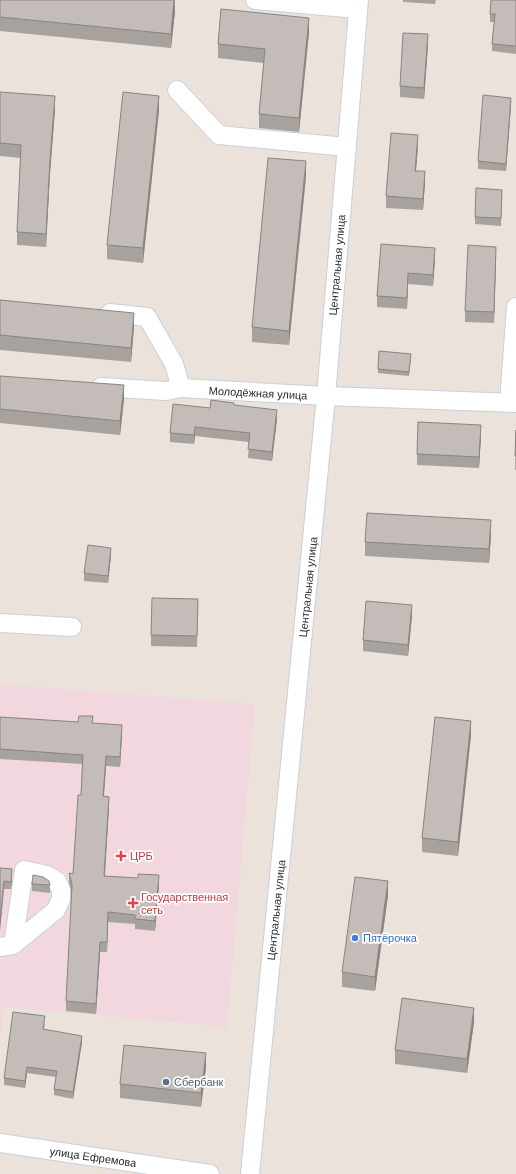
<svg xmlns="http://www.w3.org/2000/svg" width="516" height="1174" viewBox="0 0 516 1174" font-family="Arial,sans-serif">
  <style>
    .medical { fill: #f2d8de }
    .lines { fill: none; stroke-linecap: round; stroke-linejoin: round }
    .minor-casing { stroke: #c9cfda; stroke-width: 20 }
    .minor { stroke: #fff; stroke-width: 18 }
    .wall { fill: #a8a29e }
    .shaded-wall { fill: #888481 }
    .building { fill: #c3bcb8; stroke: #888481 }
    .health-dot { fill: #e0444e; stroke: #fff; stroke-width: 1.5 }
    .shop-dot { fill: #3f7fe0; stroke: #fff; stroke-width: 1.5 }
    .service-dot { fill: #5c6f8a; stroke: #fff; stroke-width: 1.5 }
    .labels { text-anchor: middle; stroke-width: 3.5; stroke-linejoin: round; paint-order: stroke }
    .street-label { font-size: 11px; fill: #292929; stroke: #fff }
    .health-label { font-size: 11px; fill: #be3a42; stroke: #fff; text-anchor: start }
    .shop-label { font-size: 11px; fill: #366cbe; stroke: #fff; text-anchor: start }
    .service-label { font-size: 11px; fill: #4e5e75; stroke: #fff; text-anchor: start }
  </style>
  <rect width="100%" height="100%" fill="#ebe2db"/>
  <polygon class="medical" points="0,684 255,704 227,1027 4,1007 0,1037"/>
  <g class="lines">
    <g class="minor-casing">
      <g id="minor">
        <polyline points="255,0 358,9"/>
        <polyline points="177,90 219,135 347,147"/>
        <polyline points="110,313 147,317 174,364 181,388"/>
        <polyline points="101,387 166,391 181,388 326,396 516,403"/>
        <polyline points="509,402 516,307"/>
        <polyline points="0,623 72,627"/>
        <polyline points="0,947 13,945 56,910 61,899 61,890 57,881 47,875 24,870 13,945"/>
        <polyline points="0,1143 210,1174"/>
        <polyline points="250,1174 326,396 359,0"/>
      </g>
    </g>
    <use href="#minor" class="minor"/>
  </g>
  <g class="wall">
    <polygon points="0,0 175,0 175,11 171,48 0,31"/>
    <polygon points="403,0 436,0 435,4 403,2"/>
    <polygon points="516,0 516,54 492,51 492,44 494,22 490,22 490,14"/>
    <polygon points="309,32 299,132 259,128 259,114 264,63 218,58 218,44"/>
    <polygon points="428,45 424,99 400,97 400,86"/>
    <polygon points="0,92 55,109 50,173 46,247 17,245 17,232 21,158 0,156"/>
    <polygon points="511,105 506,171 478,169 478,161"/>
    <polygon points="159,110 143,263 107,259 107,245"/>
    <polygon points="418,146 416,171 425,182 423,210 386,208 386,196"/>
    <polygon points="306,176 289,345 252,342 252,327"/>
    <polygon points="502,197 501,226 475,224 475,217"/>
    <polygon points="381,244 435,259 433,286 408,284 407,309 377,307 377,296"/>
    <polygon points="496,258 494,323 465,322 465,311"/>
    <polygon points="0,300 134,327 131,362 0,350"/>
    <polygon points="411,358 409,376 378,373 378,369"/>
    <polygon points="0,376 124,399 120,435 0,423"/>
    <polygon points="234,405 277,419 272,461 248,458 249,442 195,436 194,444 170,442 170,433 210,408"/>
    <polygon points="516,430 516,470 515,470"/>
    <polygon points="481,436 479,468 417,465 417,454"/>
    <polygon points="491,535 489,563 365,556 365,542"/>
    <polygon points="111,555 108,583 84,581 84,573"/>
    <polygon points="198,610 197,647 151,646 151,635"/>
    <polygon points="412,616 408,656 363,651 363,640"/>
    <polygon points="0,717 93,723 122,734 120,767 106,766 104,796 109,806 105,876 159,885 155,931 135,929 135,924 108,922 107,952 100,952 96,1014 66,1011 66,1001 72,894 71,890 69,883 69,873 73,874 81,795 82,764 0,759"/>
    <polygon points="471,735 458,856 422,852 422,838"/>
    <polygon points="0,868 12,877 11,889 4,889"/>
    <polygon points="32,884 50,885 50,893 32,891"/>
    <polygon points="388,895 375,991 342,987 342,972"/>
    <polygon points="474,1022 467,1073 395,1064 395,1050"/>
    <polygon points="45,1023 44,1030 82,1042 73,1099 54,1095 54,1089 56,1077 27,1073 25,1088 4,1085 4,1078"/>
    <polygon points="206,1067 201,1107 120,1098 120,1084"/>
  </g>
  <g class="shaded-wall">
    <polygon points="174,0 175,11 171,48 171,34"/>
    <polygon points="309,18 309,32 299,132 299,118"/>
    <polygon points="428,34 428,45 424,99 424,88"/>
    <polygon points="55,96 55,109 50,173 46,247 46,234 50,160"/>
    <polygon points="159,96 159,110 143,263 143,248"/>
    <polygon points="511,98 511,105 506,171 506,164"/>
    <polygon points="418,135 418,146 415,182 415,171"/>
    <polygon points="306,161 306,176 289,345 289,331"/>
    <polygon points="425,171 425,182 423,210 423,199"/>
    <polygon points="496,247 496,258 494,323 494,312"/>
    <polygon points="435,248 435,259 433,286 433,275"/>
    <polygon points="408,273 408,284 407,309 407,298"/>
    <polygon points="134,313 134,327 131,362 131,348"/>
    <polygon points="124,385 124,399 120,435 120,421"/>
    <polygon points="277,410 277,419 272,461 272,452"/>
    <polygon points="481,425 481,436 479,468 479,457"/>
    <polygon points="195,427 195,436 194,444 194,435"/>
    <polygon points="491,520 491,535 489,563 489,549"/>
    <polygon points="111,548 111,555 108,583 108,576"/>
    <polygon points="412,605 412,616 408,656 408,645"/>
    <polygon points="471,721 471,735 458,856 458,842"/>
    <polygon points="122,725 122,734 120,767 120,757"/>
    <polygon points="106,756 106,766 103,806 103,796"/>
    <polygon points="109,797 109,806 104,886 104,876"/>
    <polygon points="12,869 12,877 11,889 11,882"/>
    <polygon points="159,875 159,885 155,931 155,921"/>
    <polygon points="4,881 4,889 0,931 0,923"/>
    <polygon points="388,881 388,895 375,991 375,977"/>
    <polygon points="108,912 108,922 107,952 107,942"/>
    <polygon points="100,942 100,952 96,1014 96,1004"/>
    <polygon points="474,1008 474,1022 467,1073 467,1059"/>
    <polygon points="82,1036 82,1042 73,1099 73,1092"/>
    <polygon points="206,1053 206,1067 201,1107 201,1093"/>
    <polygon points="27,1067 27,1073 25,1088 25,1081"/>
  </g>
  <g class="building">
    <polygon points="0,0 174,0 171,34 0,17"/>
    <polygon points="491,0 516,0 516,46 492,44 495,14 490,14"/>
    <polygon points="221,9 309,18 299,118 259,114 265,49 218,44"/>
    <polygon points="403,33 428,34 424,88 400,86"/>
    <polygon points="0,92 55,96 50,160 46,234 17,232 21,145 0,143"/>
    <polygon points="123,92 159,96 143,248 107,245"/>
    <polygon points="483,95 511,98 506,164 478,161"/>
    <polygon points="391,133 418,135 415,171 425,171 423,199 386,196"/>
    <polygon points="268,158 306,161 289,331 252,327"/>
    <polygon points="476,188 502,190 501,218 475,217"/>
    <polygon points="381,244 435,248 433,275 408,273 407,298 377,296"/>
    <polygon points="468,245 496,247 494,312 465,311"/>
    <polygon points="0,300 134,313 131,348 0,335"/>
    <polygon points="379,351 411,354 409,372 378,369"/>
    <polygon points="0,376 124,385 120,421 0,409"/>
    <polygon points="211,400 234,403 234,405 277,410 272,452 248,449 250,433 195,427 194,435 170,433 173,404 210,408"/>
    <polygon points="418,422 481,425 479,457 417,454"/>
    <polygon points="516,430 516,456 515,456"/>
    <polygon points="367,513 491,520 489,549 365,542"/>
    <polygon points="88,545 111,548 108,576 84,573"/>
    <polygon points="152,598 198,599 197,636 151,635"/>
    <polygon points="366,601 412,605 408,645 363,640"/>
    <polygon points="79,716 93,716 92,723 122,725 120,757 106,756 103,796 109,797 104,876 138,878 138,874 159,875 155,921 135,919 135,915 108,912 107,942 100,942 96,1004 66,1001 72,885 71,880 69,873 73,874 78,795 81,795 83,755 0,749 0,717 78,722"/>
    <polygon points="435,717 471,721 458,842 422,838"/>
    <polygon points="0,868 12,869 11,882 4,881 0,923"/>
    <polygon points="33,875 43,877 49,881 50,885 32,884"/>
    <polygon points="355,877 388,881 375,977 342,972"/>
    <polygon points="402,998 474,1008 467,1059 395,1050"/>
    <polygon points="13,1012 45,1016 43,1029 82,1036 73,1092 54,1089 57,1071 27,1067 25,1081 4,1078"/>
    <polygon points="124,1045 206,1053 201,1093 120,1084"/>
  </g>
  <g class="health-dot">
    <path d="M119 850h4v4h4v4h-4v4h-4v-4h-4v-4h4z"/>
    <path d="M131 897h4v4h4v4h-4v4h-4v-4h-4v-4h4z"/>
  </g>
  <circle class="shop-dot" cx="355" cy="938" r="4"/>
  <circle class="service-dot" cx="166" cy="1082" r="4"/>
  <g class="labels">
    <g class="street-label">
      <text transform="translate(337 265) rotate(-85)" y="4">Центральная улица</text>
      <text transform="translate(258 393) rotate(3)" y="4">Молодёжная улица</text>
      <text transform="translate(308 587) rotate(-84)" y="4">Центральная улица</text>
      <text transform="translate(276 910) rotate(-84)" y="4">Центральная улица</text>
      <text transform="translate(93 1157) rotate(8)" y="4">улица Ефремова</text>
    </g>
    <g class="health-label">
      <text x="130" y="860">ЦРБ</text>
      <text x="141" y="901">Государственная<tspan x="141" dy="13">сеть</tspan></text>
    </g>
    <g class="shop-label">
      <text x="363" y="942">Пятёрочка</text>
    </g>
    <g class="service-label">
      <text x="174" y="1086">Сбербанк</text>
    </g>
  </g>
</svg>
